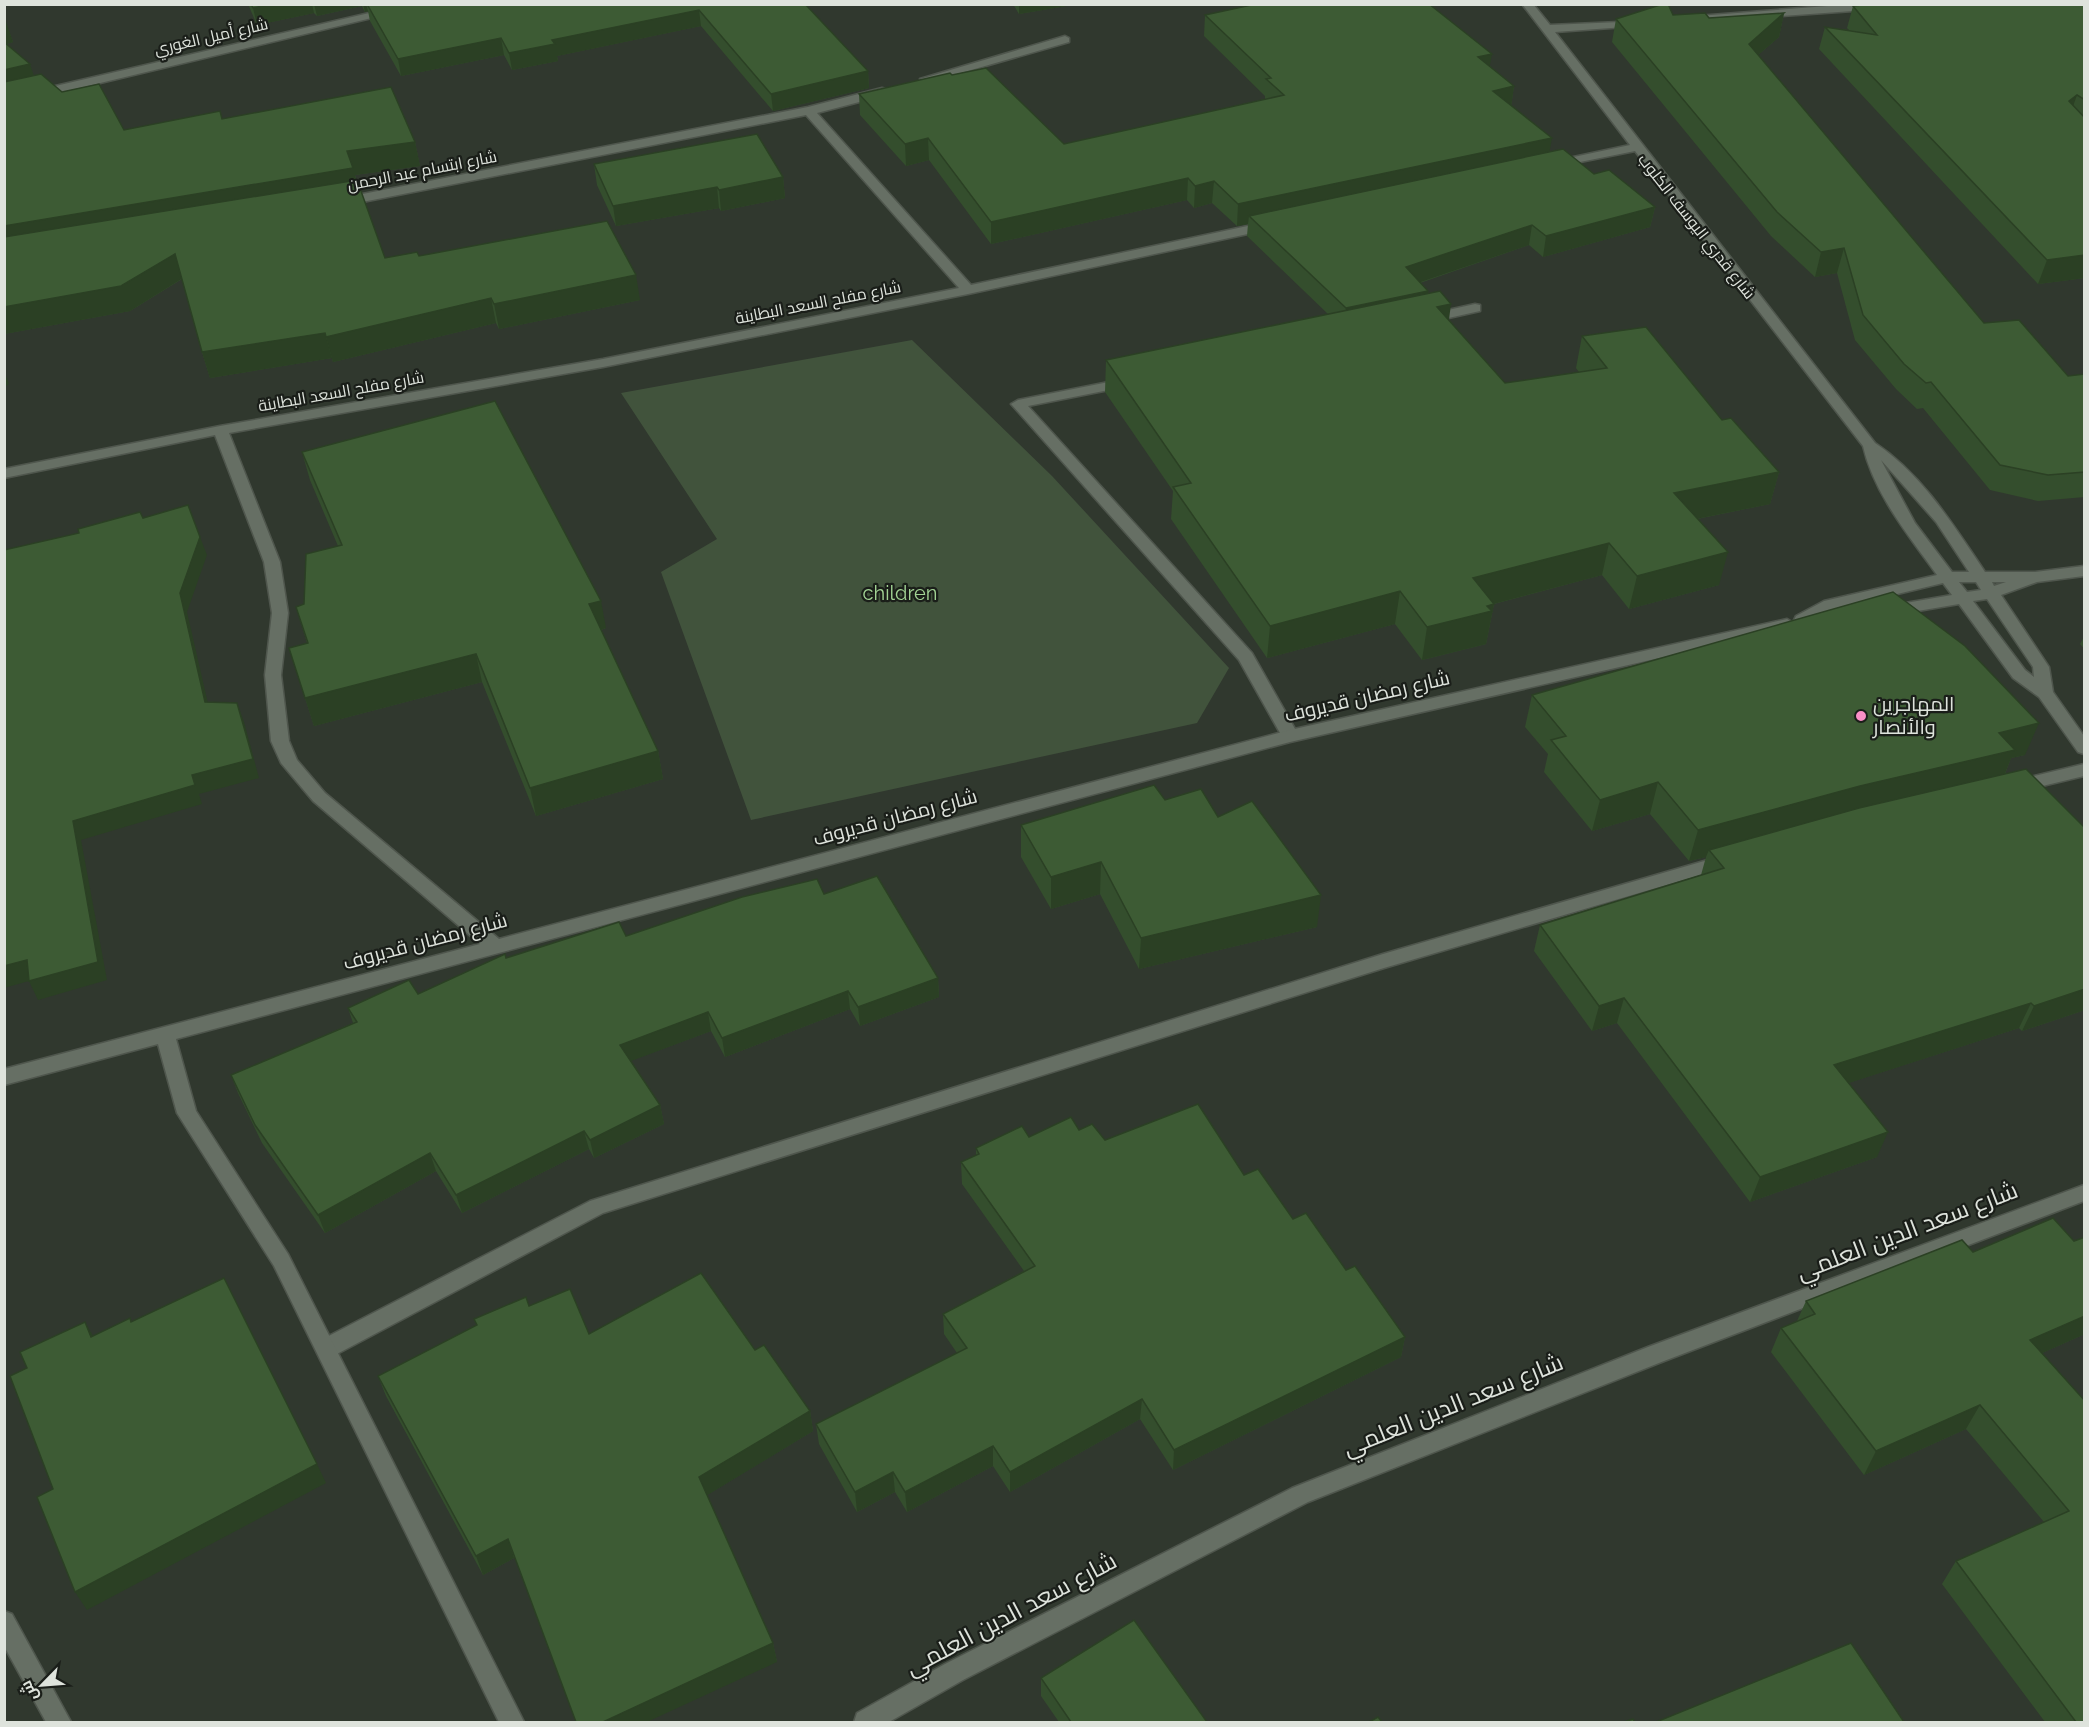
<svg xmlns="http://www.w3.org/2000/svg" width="2089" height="1727" viewBox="0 0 2089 1727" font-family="Raleway,Cairo,sans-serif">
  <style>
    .green { fill: #41533c }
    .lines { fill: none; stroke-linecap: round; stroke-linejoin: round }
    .lane-casing { stroke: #4f564d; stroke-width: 3 }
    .street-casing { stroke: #4f564d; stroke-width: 3 }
    .lane { fill: #666f64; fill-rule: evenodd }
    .street { fill: #666f64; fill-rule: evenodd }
    .wall { fill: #344e2d }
    .shaded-wall { fill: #2b4024 }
    .building { fill: #3d5b34; stroke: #2b4024; stroke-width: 1.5 }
    .poi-dot { fill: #fa8fc6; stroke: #1a1e19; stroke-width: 2 }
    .labels { text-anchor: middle; stroke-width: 4.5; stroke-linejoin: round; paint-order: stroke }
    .far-street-label { font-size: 16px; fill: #dee3dc; stroke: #1a1e19 }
    .park-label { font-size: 20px; fill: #a2d394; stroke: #1a1e19 }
    .street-label { font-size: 20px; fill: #dee3dc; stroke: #1a1e19 }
    .poi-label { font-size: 20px; fill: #dee3dc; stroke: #1a1e19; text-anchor: start }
    .near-street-label { font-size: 24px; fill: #dee3dc; stroke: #1a1e19 }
  </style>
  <rect width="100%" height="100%" fill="#30382e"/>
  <polygon class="green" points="912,340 1052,476 1229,668 1197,723 751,820 661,572 717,539 621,393"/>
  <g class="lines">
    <g class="lane-casing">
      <g id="lane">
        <polygon points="1475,304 1480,305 1480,311 1426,323 1419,319 1421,316"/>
        <polygon points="1129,378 1134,379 1134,385 1028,406 1252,653 1299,736 1296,740 1284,740 1239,660 1011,404 1018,400"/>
        <polygon points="2084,764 2084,776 2013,793 2004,787 2013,781"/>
        <polygon points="1725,855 1731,856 1734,861 1731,866 1384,968 603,1213 335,1355 327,1357 319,1355 316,1348 319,1341 590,1201 1383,954"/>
      </g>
    </g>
    <g class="street-casing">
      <g id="street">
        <polygon points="408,4 430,4 4,106 4,98"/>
        <path d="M1522 4H1533L1550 25 1643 21 1645 23 1639 26 1555 32 1875 443C1922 474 1954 526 1985 572H2035L2084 566V576L2037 582 2001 595 2049 667 2053 692 2084 736V754L2078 752 2039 697 2013 678 1959 604 1888 616 1880 611 1888 606 1952 595 1943 583 1835 609 1808 624H1796L1794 620 1796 616 1824 601 1937 575C1909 536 1874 494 1863 446L1635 151 1550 168V162L1630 145ZM1881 460 1936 522 1969 572H1952L1915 523ZM1959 582H1976L1981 590 1967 592ZM1992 582H2006L1994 586ZM1987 599 2033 667 2034 677 2025 670 1973 601Z"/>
        <polygon points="1854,4 1915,4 1910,7 1684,23 1678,20 1684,17"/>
        <polygon points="1065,36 1069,38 1069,42 926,83 920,79"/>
        <polygon points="882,88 886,89 886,95 817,113 971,285 1271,221 1278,225 1271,229 968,294 603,367 229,433 280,562 288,613 281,675 289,741 297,760 325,793 499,939 1290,730 1787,619 1795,624 1787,629 1290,742 176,1039 196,1111 288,1254 524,1722 499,1722 274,1266 177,1113 158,1044 4,1085 4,1069 480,944 313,801 281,763 271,741 265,675 272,613 264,562 215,435 4,478 4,469 220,426 603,359 959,288 806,115 342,206 336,202 342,198 808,107"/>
        <polygon points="2084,1185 2084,1201 1664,1361 1308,1502 963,1680 889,1722 854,1722 857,1713 945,1664 1292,1488 1648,1347"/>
        <polygon points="4,1611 12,1614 71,1722 46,1722 4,1646"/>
      </g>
    </g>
    <use href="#lane" class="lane"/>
    <use href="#street" class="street"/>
  </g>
  <g class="wall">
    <polygon points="248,4 805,4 868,71 869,88 773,111 701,26 557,56 558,61 512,70 504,55 401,76 370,21 368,11 365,12 362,6 317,16 314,13 257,25"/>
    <polygon points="1013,4 1078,4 1019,14"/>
    <polygon points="1857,4 2085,4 2085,278 2038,284 1819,49 1825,27 1849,30 1847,28 1853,6 1857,6"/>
    <polygon points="1784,13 1779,37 1758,55 1984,323 2068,376 2085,374 2085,497 2038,501 1990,490 1923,408 1917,409 1896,389 1855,340 1837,273 1815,277 1771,236 1612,42 1616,19 1673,15 1709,18"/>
    <polygon points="1205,15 1490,66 1514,86 1511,106 1550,152 1594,174 1655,207 1650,227 1543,257 1529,245 1420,283 1449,321 1505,383 1579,372 1576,368 1582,336 1722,420 1779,472 1770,504 1697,519 1719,585 1629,609 1602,575 1494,604 1486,644 1422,660 1395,624 1267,658 1171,519 1173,491 1105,392 1106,360 1328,314 1247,236 1248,224 1237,226 1212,203 1194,208 1187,200 991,244 929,160 906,166 860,115 859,94 952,75 1064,144 1265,99 1265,96 1204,36"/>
    <polygon points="4,18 13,42 6,44 33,76 124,130 222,119 415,142 420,166 355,175 385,258 419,256 640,300 499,329 496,323 333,362 332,358 210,378 202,352 182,279 130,311 4,334"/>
    <polygon points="594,164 783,177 785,198 721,211 719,208 616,226 597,185"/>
    <polygon points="302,452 606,628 601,630 658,751 663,779 536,816 482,682 314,726 289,648 307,643 296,607 304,604 338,546 310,480"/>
    <polygon points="2085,635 2085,650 2080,644"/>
    <polygon points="1532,695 2025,755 2011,758 2005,774 2085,1010 2022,1031 2019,1028 1848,1083 1877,1157 1750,1202 1617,1023 1592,1031 1534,951 1540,925 1701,875 1706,857 1689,861 1650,814 1592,831 1544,772 1548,754 1525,727"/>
    <polygon points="1165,800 1218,817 1317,927 1139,969 1100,894 1051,909 1021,857 1021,825"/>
    <polygon points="824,894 938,978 939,997 860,1026 850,1009 725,1057 711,1031 630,1061 660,1105 664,1124 594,1158 589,1149 462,1213 436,1171 325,1233 262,1143 238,1093 231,1075 353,1023 348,1008 418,994 506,958 626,936"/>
    <polygon points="1079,1130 1105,1140 1244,1175 1293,1219 1346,1270 1405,1337 1401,1357 1173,1470 1140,1419 1010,1492 993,1466 907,1512 895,1492 857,1512 819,1444 816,1424 957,1353 944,1334 943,1314 1024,1271 962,1184 961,1162 976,1155 976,1148 1029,1137"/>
    <polygon points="2085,1237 2085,1334 2042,1353 2085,1401 2085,1722 2045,1722 1942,1584 1956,1561 2044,1522 1966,1429 1864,1475 1771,1352 1781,1328 1797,1321 1806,1301 1973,1252 2074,1241"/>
    <polygon points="529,1306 589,1334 755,1350 810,1411 813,1431 707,1495 773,1643 777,1662 514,1558 483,1575 386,1396 378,1376 477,1325 474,1319"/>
    <polygon points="1041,1678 1207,1722 1059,1722 1041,1696"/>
  </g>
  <g class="shaded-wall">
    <polygon points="271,4 312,4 314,13 257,25 253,8"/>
    <polygon points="314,4 361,4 362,6 317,16"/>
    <polygon points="363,4 366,4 368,11 365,12"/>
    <polygon points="1019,4 1078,4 1019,14"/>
    <polygon points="699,10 701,26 557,56 558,61 512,70 509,53 552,40"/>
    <polygon points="1784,13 1779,37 1744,67 1749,44"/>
    <polygon points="4,19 5,19 13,42 4,45"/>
    <polygon points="501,38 504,55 401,76 398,59"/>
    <polygon points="1492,54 1488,75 1478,57"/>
    <polygon points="30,64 38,88 4,96 4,70"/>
    <polygon points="868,71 869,88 773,111 771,94"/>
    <polygon points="1514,86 1511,107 1493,91"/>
    <polygon points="2077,95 2069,118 2069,101"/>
    <polygon points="928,138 929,160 906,166 905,144"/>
    <polygon points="1552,138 1548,160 1249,216 1248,224 1237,226 1238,204"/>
    <polygon points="415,142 420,166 355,175 359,193 4,252 4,226 347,151"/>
    <polygon points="783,177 785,198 721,211 719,190"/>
    <polygon points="1188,178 1187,200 991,244 991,222"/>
    <polygon points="1214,181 1212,203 1194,208 1195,186"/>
    <polygon points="717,187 719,208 616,226 613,206"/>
    <polygon points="1655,207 1650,227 1543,257 1546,236"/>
    <polygon points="1532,225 1529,245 1403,288 1406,267"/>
    <polygon points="1844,248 1837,273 1815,277 1821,252"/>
    <polygon points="175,254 183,278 130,311 4,334 4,307"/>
    <polygon points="2085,255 2085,278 2038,284 2047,260"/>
    <polygon points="636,275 640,300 499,329 494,304"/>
    <polygon points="1428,291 1425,312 1344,329 1346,308"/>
    <polygon points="491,298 496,323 333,362 326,337"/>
    <polygon points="1451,304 1447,335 1437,307"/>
    <polygon points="325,333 332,358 210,378 202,352"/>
    <polygon points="4,371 9,384 4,387"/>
    <polygon points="1779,472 1770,504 1666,525 1674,493"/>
    <polygon points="200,537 207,555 187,612 212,721 205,702 180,593"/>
    <polygon points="1609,543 1602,575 1467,611 1473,578"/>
    <polygon points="1728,552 1719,585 1629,609 1637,576"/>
    <polygon points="1400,591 1395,624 1267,658 1270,626"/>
    <polygon points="601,601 606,628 594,632 589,604"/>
    <polygon points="1494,604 1486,644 1422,660 1427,627"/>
    <polygon points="476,654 482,682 314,726 305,698"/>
    <polygon points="237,703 244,722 259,778 199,794 202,804 81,840 107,980 38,1000 29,981 4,988 4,966 73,821 192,775"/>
    <polygon points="2039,723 2025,755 2011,758 2002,781 1709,850 1706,857 1689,861 1698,830 1999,733"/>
    <polygon points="658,751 663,779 536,816 530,788"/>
    <polygon points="1658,782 1650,814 1592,831 1600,800"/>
    <polygon points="1101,862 1100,894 1051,909 1051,877"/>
    <polygon points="1321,895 1317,927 1139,969 1141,938"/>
    <polygon points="938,978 939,997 860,1026 858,1007"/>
    <polygon points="2085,989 2085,1010 2022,1031 2034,1006"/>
    <polygon points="848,991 850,1009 725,1057 722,1038"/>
    <polygon points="1624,998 1617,1023 1592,1031 1599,1006"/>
    <polygon points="2031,1003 2019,1028 1824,1091 1834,1065"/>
    <polygon points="708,1012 711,1031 623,1064 620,1045"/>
    <polygon points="660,1105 664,1124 594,1158 590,1140"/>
    <polygon points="584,1131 589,1149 462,1213 456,1195"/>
    <polygon points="1888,1132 1877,1157 1750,1202 1760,1177"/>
    <polygon points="430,1153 436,1171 325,1233 318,1215"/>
    <polygon points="2085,1316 2085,1334 2017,1364 2030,1340"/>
    <polygon points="85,1322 96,1341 91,1337"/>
    <polygon points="1405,1337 1401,1357 1173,1470 1174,1450"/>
    <polygon points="1142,1399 1140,1419 1010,1492 1010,1472"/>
    <polygon points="1980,1405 1966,1429 1864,1475 1876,1451"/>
    <polygon points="810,1411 813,1431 704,1497 699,1477"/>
    <polygon points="993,1446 993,1466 907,1512 905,1492"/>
    <polygon points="317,1464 326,1483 87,1610 75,1592"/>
    <polygon points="893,1472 895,1492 857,1512 855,1492"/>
    <polygon points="508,1539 514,1558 483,1575 476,1556"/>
    <polygon points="773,1643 777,1662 647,1722 603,1722"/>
  </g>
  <g class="building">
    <polygon points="251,4 271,4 253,8"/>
    <polygon points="367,4 805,4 868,71 771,94 699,10 552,40 555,44 509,53 501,38 398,59"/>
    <polygon points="1256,4 1429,4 1492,54 1478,57 1514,86 1493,91 1552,138 1238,204 1214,181 1195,186 1188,178 991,222 928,138 905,144 859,94 950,73 952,75 986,68 1064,144 1284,95 1266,79 1271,78 1205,15"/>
    <polygon points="1663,4 1668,4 1673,15 1705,13 1709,18 1784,13 1749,44 1984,323 2019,320 2068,376 2085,374 2085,472 2048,475 2000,465 1931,382 1926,383 1904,364 1863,315 1844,248 1821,252 1777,212 1616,19"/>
    <polygon points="1872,4 2085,4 2085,100 2077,95 2069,101 2085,118 2085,255 2047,260 1825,27 1877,35 1853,6"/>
    <polygon points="4,42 30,64 4,70"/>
    <polygon points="41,74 62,92 99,84 124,130 220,111 222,119 391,87 415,142 347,151 353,168 4,226 4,82"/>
    <polygon points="757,134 783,177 719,190 717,187 613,206 594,164"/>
    <polygon points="1563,149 1594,174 1609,170 1655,207 1546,236 1532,225 1406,267 1428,291 1346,308 1249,216"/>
    <polygon points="357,180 385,258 417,252 419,256 607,221 636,275 494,304 491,298 326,337 325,333 202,352 175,254 121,286 4,307 4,237"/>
    <polygon points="1440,291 1451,304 1437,307 1505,383 1607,368 1582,336 1646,327 1722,420 1731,418 1779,472 1674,493 1728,552 1637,576 1609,543 1473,578 1494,604 1487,606 1492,611 1427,627 1400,591 1270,626 1173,487 1191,483 1106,360"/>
    <polygon points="495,401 601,601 589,604 658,751 530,788 476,654 305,698 289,648 308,643 296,607 304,604 306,554 342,545 302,452"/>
    <polygon points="188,505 200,537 180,593 205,702 237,703 253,759 192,775 195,785 73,821 98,962 29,981 27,960 4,966 4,550 79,533 78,529 140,512 143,518"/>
    <polygon points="1893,592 1965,646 2039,723 1999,733 2015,750 1860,786 1698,830 1658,782 1600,800 1551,740 1566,736 1532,695"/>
    <polygon points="2026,769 2085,828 2085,989 2034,1006 2031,1003 1834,1065 1888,1132 1760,1177 1624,998 1599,1006 1540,925 1724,868 1709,850 1859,808"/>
    <polygon points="1154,785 1165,800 1201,789 1218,817 1252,801 1321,895 1141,938 1101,862 1051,877 1021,825"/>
    <polygon points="877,876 938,978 858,1007 848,991 722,1038 708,1012 620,1045 660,1105 590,1140 584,1131 456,1195 430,1153 318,1215 255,1125 231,1075 357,1022 348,1008 409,980 418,994 505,954 506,958 619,922 626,936 742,897 817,879 824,894"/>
    <polygon points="1198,1104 1244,1175 1258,1169 1293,1219 1306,1213 1346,1270 1355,1266 1405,1337 1174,1450 1142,1399 1010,1472 993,1446 905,1492 893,1472 855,1492 816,1424 967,1348 943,1314 1035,1266 961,1162 979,1154 976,1148 1022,1126 1029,1137 1071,1117 1079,1130 1092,1124 1105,1140"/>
    <polygon points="2053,1218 2074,1241 2085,1237 2085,1316 2030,1340 2085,1401 2085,1722 2076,1722 1956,1561 2069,1511 1980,1405 1876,1451 1781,1328 1815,1314 1806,1301 1962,1240 1973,1252"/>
    <polygon points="701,1273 755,1350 764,1345 810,1411 699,1477 773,1643 603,1722 576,1722 508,1539 476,1556 378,1376 477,1325 474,1319 526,1297 529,1306 570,1289 589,1334"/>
    <polygon points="224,1278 317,1464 75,1592 37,1497 53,1489 10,1376 27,1368 20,1352 85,1322 91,1337 130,1318 131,1322"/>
    <polygon points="1134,1620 1207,1722 1071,1722 1041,1678"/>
    <polygon points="1851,1643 1904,1722 1656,1722"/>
    <polygon points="1378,1717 1382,1722 1369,1722"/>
    <polygon points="1633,1719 1635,1722 1624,1722"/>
  </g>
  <circle class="poi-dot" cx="1861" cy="716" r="6"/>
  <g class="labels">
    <g class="far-street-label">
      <text transform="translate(211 36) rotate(-13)" y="6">شارع أميل الغوري</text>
      <text transform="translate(422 170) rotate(-11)" y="6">شارع ابتسام عبد الرحمن</text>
      <text transform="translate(1697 226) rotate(52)" y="6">شارع قدري اليوسف الكلوب</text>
      <text transform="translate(818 302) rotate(-11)" y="6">شارع مفلح السعد البطاينة</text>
      <text transform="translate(341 391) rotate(-10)" y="6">شارع مفلح السعد البطاينة</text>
    </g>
    <g class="park-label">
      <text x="900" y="600">children</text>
    </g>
    <g class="street-label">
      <text transform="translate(1367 696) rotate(-13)" y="7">شارع رمضان قديروف</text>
      <text transform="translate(895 817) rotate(-15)" y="7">شارع رمضان قديروف</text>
      <text transform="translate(425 941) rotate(-15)" y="7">شارع رمضان قديروف</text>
    </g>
    <g class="poi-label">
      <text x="1873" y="711">المهاجرين<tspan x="1873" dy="23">والأنصار</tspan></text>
    </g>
    <g class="near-street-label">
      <text transform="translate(1907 1231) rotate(-21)" y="8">شارع سعد الدين العلمي</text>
      <text transform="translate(1453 1405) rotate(-22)" y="8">شارع سعد الدين العلمي</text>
      <text transform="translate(1011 1614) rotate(-28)" y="8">شارع سعد الدين العلمي</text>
    </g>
  </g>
  <rect width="2089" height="1727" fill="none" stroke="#dee3dc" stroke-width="12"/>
  <g transform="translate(42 1685) rotate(245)" stroke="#1a1e19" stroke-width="4.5" paint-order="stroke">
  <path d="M0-4.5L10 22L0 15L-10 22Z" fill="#dee3dc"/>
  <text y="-9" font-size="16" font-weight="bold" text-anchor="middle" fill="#dee3dc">ش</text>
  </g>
</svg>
